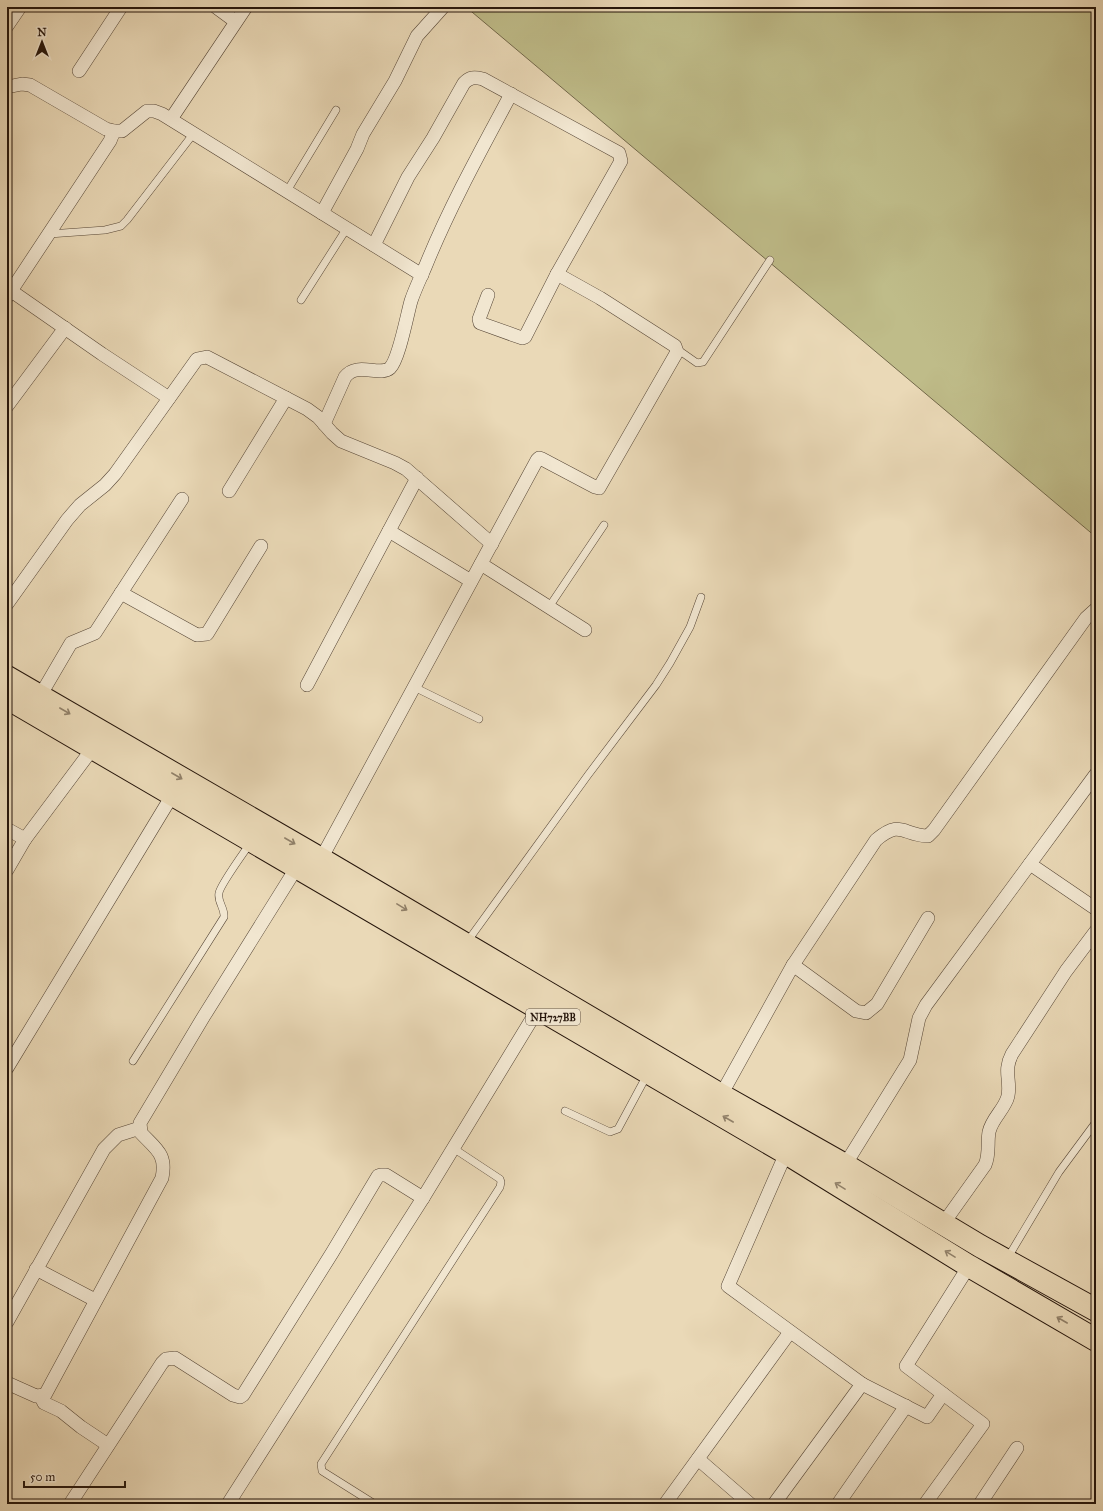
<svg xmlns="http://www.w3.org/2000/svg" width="1103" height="1511" viewBox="0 0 1103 1511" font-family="'IM FELL Great Primer',serif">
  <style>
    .green { fill: #bfbc89; stroke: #72684a }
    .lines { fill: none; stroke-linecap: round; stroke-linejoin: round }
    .service-casing { stroke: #564636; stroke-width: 8 }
    .minor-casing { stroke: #564636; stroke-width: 14 }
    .trunk-casing { stroke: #25150b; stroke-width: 24 }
    .service { stroke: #f1e6d0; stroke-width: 7 }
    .minor { stroke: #f1e6d0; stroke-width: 13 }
    .trunk { stroke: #ead9b7; stroke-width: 22 }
    .oneway { stroke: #91816a }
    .labels { text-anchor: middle; stroke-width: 3; stroke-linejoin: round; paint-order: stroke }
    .shield { fill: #f1e6d0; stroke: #625446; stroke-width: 1 }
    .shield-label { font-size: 10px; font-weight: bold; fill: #25150b }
  </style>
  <rect width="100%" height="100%" fill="#ead9b7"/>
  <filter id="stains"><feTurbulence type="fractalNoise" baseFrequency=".005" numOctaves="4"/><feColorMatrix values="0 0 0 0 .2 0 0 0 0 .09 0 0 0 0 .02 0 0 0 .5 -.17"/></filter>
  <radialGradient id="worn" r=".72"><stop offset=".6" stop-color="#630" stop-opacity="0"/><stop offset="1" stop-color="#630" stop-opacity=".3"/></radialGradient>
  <polygon class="green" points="466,7 1096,7 1096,537"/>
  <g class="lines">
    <g class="service-casing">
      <g id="service">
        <polyline points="287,191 336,110"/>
        <polyline points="49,234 105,230 121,226 127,220 194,133"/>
        <polyline points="301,300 347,228"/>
        <polyline points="677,349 697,363 703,362 770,260"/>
        <polyline points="549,607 604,525"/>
        <polyline points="414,687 479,719"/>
        <polyline points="467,942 588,775 656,685 670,663 690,627 701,597"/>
        <path d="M133 1061 224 917C225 908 217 902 219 893 220 885 245 851 251 842"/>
        <polyline points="565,1111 610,1132 618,1129 647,1075"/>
        <polyline points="1007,1259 1059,1172 1096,1122"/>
        <polyline points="373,1503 322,1471 321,1464 500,1187 501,1182 500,1179 453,1148"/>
      </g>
    </g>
    <g class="minor-casing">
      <g id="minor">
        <polyline points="216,7 235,21"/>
        <polyline points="7,26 20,7"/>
        <polyline points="79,71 121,7"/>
        <polyline points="7,87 22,84 30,85 106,129 114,131 122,131 147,111 154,111 162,114 422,275"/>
        <polyline points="171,119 246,7"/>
        <polyline points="322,213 357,149 363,134 395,81 417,36 443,7"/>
        <path d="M374 245 408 177 433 138 464 83C470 77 474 77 483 79L619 153 621 161 557 274"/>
        <polyline points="7,288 102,354 169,398"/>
        <polyline points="7,297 110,141 114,131"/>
        <polyline points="7,406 65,328"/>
        <path d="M324 424 345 377C357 361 380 377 390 368 399 359 407 315 411 301 415 289 421 277 426 265 450 206 481 150 511 94"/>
        <polyline points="229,491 286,398"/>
        <polyline points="389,531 471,581"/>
        <polyline points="481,564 585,630"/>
        <polyline points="121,593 197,635 207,634 261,546"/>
        <polyline points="7,604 67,520 80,505 105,485 115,474 197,359 207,357 307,409 318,417 332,433 341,441 395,463 406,469 492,544"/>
        <polyline points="307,685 417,478"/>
        <polyline points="40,696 71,643 95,633 182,499"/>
        <polyline points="7,829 25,839"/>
        <polyline points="321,859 537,460 539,458 542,459 595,487 599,488 677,352 675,346 600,298 557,274 525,337 522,338 480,323 479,319 488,295"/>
        <polyline points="1030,864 1096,909"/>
        <polyline points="7,870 25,839 93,748"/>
        <polyline points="793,965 856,1011 866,1013 877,1004 928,918"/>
        <polyline points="7,1068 173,794"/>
        <path d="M721 1095 793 965 876 840C901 819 902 835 928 836L934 830 1086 618 1096 609"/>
        <polyline points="786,1153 728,1286 862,1384"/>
        <polyline points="845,1165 910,1060 919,1018 926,1005 1096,774"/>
        <path d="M943 1224 985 1165C990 1154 987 1143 989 1132 992 1118 1005 1109 1008 1096 1011 1080 1003 1071 1012 1054L1066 971 1096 931"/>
        <polyline points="36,1269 95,1300"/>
        <polyline points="7,1322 104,1149 118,1135 140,1128"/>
        <path d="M7 1383 36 1396 45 1395 162 1178C167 1154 156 1149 141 1133L140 1123 204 1016 297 867"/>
        <polyline points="41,1397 44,1403 61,1411 81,1427 108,1445"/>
        <polyline points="698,1459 750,1504"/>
        <polyline points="70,1504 162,1363 166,1359 175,1358 233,1395 240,1397 243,1395 332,1253 378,1176 381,1175 386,1175 423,1198"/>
        <polyline points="228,1504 423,1198 541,1004"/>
        <polyline points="665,1504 790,1332"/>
        <polyline points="774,1504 862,1384 927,1417 943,1394"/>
        <polyline points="838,1504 906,1406"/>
        <polyline points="925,1504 983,1424 906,1366 969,1266"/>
        <polyline points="980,1504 1017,1448"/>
      </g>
    </g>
    <g class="trunk-casing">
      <g id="trunk">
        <polyline points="7,677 321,859 721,1095 845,1165 980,1246 1096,1310"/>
        <polyline points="7,698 786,1153 969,1266 1096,1340"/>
      </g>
    </g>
    <use href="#service" class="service"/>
    <use href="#minor" class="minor"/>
    <use href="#trunk" class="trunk"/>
  </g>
  <defs><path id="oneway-shaft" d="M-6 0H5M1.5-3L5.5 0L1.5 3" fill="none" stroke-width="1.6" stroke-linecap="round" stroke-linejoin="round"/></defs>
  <g class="oneway">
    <use href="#oneway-shaft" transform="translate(65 711) rotate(30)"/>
    <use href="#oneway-shaft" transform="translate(177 776) rotate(30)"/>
    <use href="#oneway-shaft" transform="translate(290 841) rotate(30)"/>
    <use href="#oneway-shaft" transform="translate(402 907) rotate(31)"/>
    <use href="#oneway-shaft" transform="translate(728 1119) rotate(-150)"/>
    <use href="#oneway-shaft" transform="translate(840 1186) rotate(-148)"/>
    <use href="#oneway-shaft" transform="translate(950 1254) rotate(-148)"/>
    <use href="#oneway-shaft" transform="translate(1062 1320) rotate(-150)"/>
  </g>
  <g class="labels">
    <rect class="shield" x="526" y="1009" width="54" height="16" rx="3"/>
    <g class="shield-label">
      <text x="553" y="1021">NH727BB</text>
    </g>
  </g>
  <rect width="1103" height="1511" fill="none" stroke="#ead9b7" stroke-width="24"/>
  <rect x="8" y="8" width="1087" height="1495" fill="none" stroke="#25150b" stroke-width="2"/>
  <rect x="12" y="12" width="1079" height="1487" fill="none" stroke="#25150b"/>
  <g transform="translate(42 42)" stroke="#f1e6d0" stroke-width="3" paint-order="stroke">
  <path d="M0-3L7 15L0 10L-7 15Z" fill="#25150b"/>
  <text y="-6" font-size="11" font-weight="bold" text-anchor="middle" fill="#25150b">N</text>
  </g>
  <path d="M24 1481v6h101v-6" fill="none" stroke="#25150b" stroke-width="2"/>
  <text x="30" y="1481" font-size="12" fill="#25150b" stroke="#f1e6d0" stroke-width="3" paint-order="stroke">50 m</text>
  <rect width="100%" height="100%" filter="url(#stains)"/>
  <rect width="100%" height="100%" fill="url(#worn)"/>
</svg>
